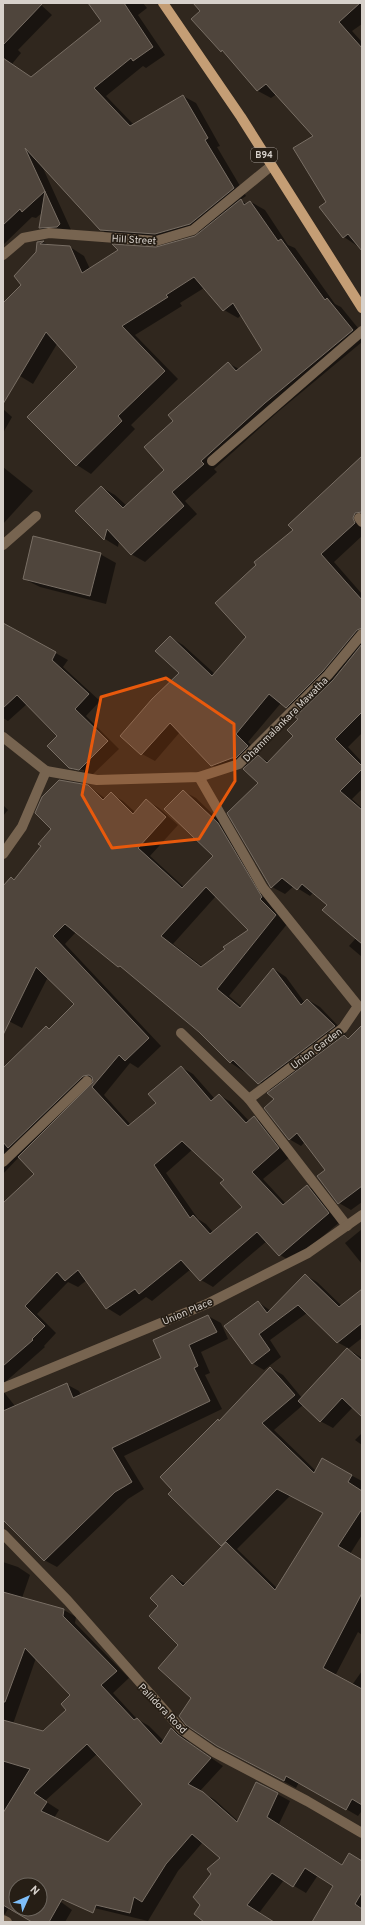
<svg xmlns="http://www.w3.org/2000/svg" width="365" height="1925" viewBox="0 0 365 1925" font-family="Overpass,sans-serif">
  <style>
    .shadow { fill: #0007; fill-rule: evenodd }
    .building { fill: #4f453c; stroke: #786e64; fill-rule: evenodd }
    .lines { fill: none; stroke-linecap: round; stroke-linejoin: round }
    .minor { stroke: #776450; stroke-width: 10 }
    .major { stroke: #c59e75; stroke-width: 10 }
    .marked { fill: #e8590c; fill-opacity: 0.2; stroke: #e8590c; stroke-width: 3; stroke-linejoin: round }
    .labels { text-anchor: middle; stroke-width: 3.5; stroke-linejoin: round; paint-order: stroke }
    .shield { fill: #261e15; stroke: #a29b94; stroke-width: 1 }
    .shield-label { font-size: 9px; font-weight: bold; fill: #d7d1cb }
    .street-label { font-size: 10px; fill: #d7d1cb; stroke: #261e15 }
  </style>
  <rect width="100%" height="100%" fill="#30271e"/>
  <g class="shadow">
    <polygon points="3,3 39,3 52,15 18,50 21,53 12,64 32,78 103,21 89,3 143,3 147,8 138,15 165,55 146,68 143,66 106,96 134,125 183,96 196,103 220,146 217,147 246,196 240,200 247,204 251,202 265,210 288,245 295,248 335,304 341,307 362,333 362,342 279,411 214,469 217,472 185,501 197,514 145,562 131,554 119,541 118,547 105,539 77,511 101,487 115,495 127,506 165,470 174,421 228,363 239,369 264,350 241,315 238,318 224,310 204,288 180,303 182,306 135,335 178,379 131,425 135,429 91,474 77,465 29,417 78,367 57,344 33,384 20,376 3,361 3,305 22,285 37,253 38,243 43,242 51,246 70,247 84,256 90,269 195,237 203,231 169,241 113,237 100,229 42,166 72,232 53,235 40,228 43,212 36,218 32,217 3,245"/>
    <polygon points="194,3 362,3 362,24 352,31 362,42 362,249 344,237 327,202 314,136 277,94 271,98 258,91 227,54 222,51 193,19 201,11"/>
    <polygon points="3,409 12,417 3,433"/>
    <path d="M362 457V536L334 562 362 594V733L348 747 362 762V789L352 799 362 808V957L349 946 356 938 328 905 314 892 310 896 294 886 285 894 272 887 259 783 248 765 225 773 212 765 180 732 155 761 142 754 180 673 170 637 183 645 215 674 248 637 294 530ZM281 703 299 715 300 719 294 736 269 762 258 756 260 754 248 742Z"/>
    <polygon points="3,467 33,491 3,524"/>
    <polygon points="100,554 116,563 106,604 40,587 24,579"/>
    <path d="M4 624 68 660 63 667 100 701 86 716 119 749 91 776 82 775 70 768 59 736 27 704 8 721 3 718ZM73 768 84 770V772L75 771Z"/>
    <path d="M88 786 106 799 111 794 123 801 136 813 147 801 159 808 178 825 150 856 184 887 215 856 183 791 196 798 230 831 274 904 271 906 288 923 229 996 242 1007 274 969 286 977 305 1003 308 1000 320 1007 346 1034 343 1036 349 1039 362 1027V1202L351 1210 339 1203 326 1170 305 1142 301 1146 289 1139 272 1091 231 1063 200 1031 127 971 76 932 65 944 161 1046 138 1068 130 1063 104 1095 131 1125 158 1103 181 1067 193 1074 215 1099 219 1095 231 1102 250 1122 254 1118 267 1125 291 1156 263 1179 286 1204 307 1186 320 1193 341 1221 292 1262 280 1255 267 1241 213 1287 201 1280 191 1269 152 1301 146 1297 120 1316 107 1308 87 1280 78 1287 68 1282 37 1314 56 1333 44 1346 45 1347 3 1384V1205L36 1174 19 1157 3 1174V1069L50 1030 75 1004 48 977 22 1028 3 1018V888L11 878 15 880ZM216 896 250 930 203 967 173 944ZM79 1073 94 1082V1084L78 1075ZM193 1149 225 1180 243 1207 213 1232 206 1224 198 1219 166 1173Z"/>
    <polygon points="3,805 8,810 3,816"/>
    <polygon points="362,1229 362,1264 345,1243"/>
    <path d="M305 1275 317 1282 342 1306 362 1290V1338L348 1349 362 1358V1415L353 1407 333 1428 320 1421 303 1405 274 1430 316 1471 322 1460 362 1481V1535L350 1554 362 1561V1635L358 1632 335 1676 352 1685 362 1671V1813L361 1812 358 1816 299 1782 296 1788 231 1753 192 1697 180 1645 160 1606 172 1576 186 1584 223 1546 222 1545 218 1420 220 1421 271 1368 283 1375 302 1398 348 1348 337 1342 307 1313 270 1340 281 1357 264 1370 252 1363 258 1302 271 1311ZM290 1496 324 1513 277 1588 237 1549Z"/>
    <polygon points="208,1316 221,1323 228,1339 201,1352 210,1373 205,1375 222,1409 124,1456 144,1489 128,1499 57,1567 44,1560 3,1519 3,1391 15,1406 66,1384 79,1391 81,1395 163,1359"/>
    <polygon points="362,1433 362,1445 355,1440"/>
    <path d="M3 1562 18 1567 30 1575 22 1598 64 1610 76 1617 75 1623 129 1678 113 1693 137 1719 149 1726 164 1741 172 1729 184 1736 191 1744 223 1766 200 1791 215 1800 238 1821 257 1783 290 1801 279 1824 343 1865 362 1862V1922H313L334 1885 318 1875 306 1893 284 1880 259 1913 273 1922H205L201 1904 212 1874 221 1858 203 1842 178 1871 148 1921 57 1899 72 1910 65 1922H34L12 1909 11 1911 8 1909 5 1914 3 1913ZM36 1658 72 1695 68 1710 43 1732 13 1724ZM97 1754 143 1804 109 1843 54 1818 59 1810 45 1801ZM16 1885H40V1909H16Z"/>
  </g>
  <g class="building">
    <polygon points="3,3 43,3 3,45"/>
    <polygon points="88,3 124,3 153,47 133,61 131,58 94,88 130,126 183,95 208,138 205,140 234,188 190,224 155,234 100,230 25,148 60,224 57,227 39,228 45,191 22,212 20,209 3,225 3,58 31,77 101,21"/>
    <polygon points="193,3 360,3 339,22 362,48 362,251 348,234 343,238 319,207 326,202 293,148 313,136 266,84 257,91 222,50 221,52 191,19 200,11"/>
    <polygon points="241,199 244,205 250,201 278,241 281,239 325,300 327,298 353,330 265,403 201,461 204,464 172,492 184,506 131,555 107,529 104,540 75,511 101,486 123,508 164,470 144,447 173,421 168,415 228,362 236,371 262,350 233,303 223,311 194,277 166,295 168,297 122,326 165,371 118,416 122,421 76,466 27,417 77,367 46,332 3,404 3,303 21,285 14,276 36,252 37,242 44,241 40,244 70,246 82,273 118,250 112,244 156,247 195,236"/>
    <polygon points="362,456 362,512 355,513 353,518 355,523 321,554 362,600 362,628 357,630 323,671 286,708 269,694 236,734 248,746 236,758 232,758 211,766 170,723 141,755 120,736 152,699 179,673 155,651 170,636 212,676 246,637 215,603 256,565 254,562 293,530 288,525"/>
    <polygon points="33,536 101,553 90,596 23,579"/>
    <polygon points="3,623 56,652 52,660 89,694 75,709 108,741 79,770 69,768 47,746 57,736 17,695 3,708"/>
    <polygon points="362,644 362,712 335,739 362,766 362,769 340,791 362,810 362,944 322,910 327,905 302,884 297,890 282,878 271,888 227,813 258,783 243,769 258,755 267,763 293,736 287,730 298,719 295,717 333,680"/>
    <path d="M59 780 88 785 103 800 111 792 133 814 146 799 166 817 138 848 182 888 213 856 164 809 183 790 218 823 262 897 260 899 276 915 217 989 240 1008 273 968 301 1005 307 999 335 1026 258 1084 233 1060 230 1063 199 1032 120 966 118 967 65 924 53 936 149 1038 125 1061 119 1055 92 1087 128 1126 156 1103 148 1094 181 1066 211 1101 219 1094 246 1123 254 1116 279 1148 252 1172 283 1205 307 1185 329 1213 279 1256 257 1232 200 1281 181 1260 139 1294 135 1289 106 1309 78 1270 65 1281 57 1272 25 1306 45 1326 32 1339 33 1340 3 1366V1203L34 1174 18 1157 93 1082 92 1077 89 1075 83 1076 8 1148 3 1142V1068L46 1026 49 1029 74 1004 36 967 3 1035V886L11 877 14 880 41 846 38 844 51 829 35 813 42 797ZM206 887 248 930 223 947 225 949 201 967 161 936ZM182 1141 224 1180 220 1183 242 1207 210 1234 193 1215 190 1218 154 1165Z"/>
    <polygon points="362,1025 362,1186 338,1204 317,1176 325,1170 297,1133 289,1140 264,1108 274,1099 267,1093 344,1035 348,1039"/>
    <polygon points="305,1274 339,1307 362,1289 362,1323 337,1343 298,1305 259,1334 270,1350 252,1364 224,1326 258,1301 267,1313"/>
    <polygon points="208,1315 217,1332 189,1345 198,1366 194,1368 210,1401 112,1448 132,1482 115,1492 44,1561 3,1520 3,1411 67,1383 73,1398 161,1358 153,1340"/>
    <polygon points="347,1348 362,1361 362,1417 342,1398 320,1422 298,1401"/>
    <polygon points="270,1367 295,1395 262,1423 314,1473 322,1458 352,1475 348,1482 362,1491 362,1509 338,1546 362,1560 362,1593 323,1668 362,1689 362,1805 352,1799 346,1810 286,1776 284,1781 217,1746 186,1725 179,1716 191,1698 158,1668 178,1645 149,1616 158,1606 150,1598 172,1575 183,1586 226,1542 275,1590 323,1513 277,1489 221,1546 168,1494 172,1490 160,1477 218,1419 219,1421"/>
    <path d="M3 1592 64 1609 63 1616 117 1671 101 1685 134 1720 137 1718 161 1744 171 1728 178 1735 211 1758 188 1784 203 1792 237 1822 256 1782 278 1793 267 1817 342 1865 349 1853 362 1861V1892L355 1904 362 1909V1922H312L333 1886 305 1868 293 1887 272 1873 247 1905 274 1922H204L194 1914 200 1905 193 1897 211 1874 207 1869 220 1858 192 1834 166 1864 142 1902 134 1897 130 1913 96 1905 93 1913 62 1899 49 1922H32L3 1905V1813L30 1769 3 1761V1720L43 1731 66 1710 61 1704 70 1695 25 1648 5 1702H3ZM87 1744 142 1804 108 1842 41 1811 47 1802 34 1793ZM16 1885H40V1909H16Z"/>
  </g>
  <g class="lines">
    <g class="minor">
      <polyline points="3,255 23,238 49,233 156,241 193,230 271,166"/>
      <polyline points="212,461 362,331"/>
      <polyline points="359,518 362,522"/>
      <polyline points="3,545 36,516"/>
      <polyline points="3,737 46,771"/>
      <polyline points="199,777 263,888 358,1006 343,1028 249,1099 347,1226"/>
      <polyline points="3,854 22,827 46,771 97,780 199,777 239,764 328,675 362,634"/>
      <polyline points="181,1033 249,1099"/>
      <polyline points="3,1162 87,1081"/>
      <polyline points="3,1388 209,1303 308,1253 362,1215"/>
      <polyline points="3,1534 68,1601 182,1730 214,1752 307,1801 362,1833"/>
      <polyline points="3,1920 7,1922"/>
    </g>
    <polyline class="major" points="163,3 241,117 362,308"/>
  </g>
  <path class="marked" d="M166 678 234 724 235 781 199 839 112 848 82 795 101 697Z"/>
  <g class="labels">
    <rect class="shield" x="251" y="148" width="26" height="14" rx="3"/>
    <g class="shield-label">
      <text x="264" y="158">B94</text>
    </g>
    <g class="street-label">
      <text transform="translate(134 239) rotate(3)" y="4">Hill Street</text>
      <text transform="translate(285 719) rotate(-45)" y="4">Dhammalankara Mawatha</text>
      <text transform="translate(316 1048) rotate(-37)" y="4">Union Garden</text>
      <text transform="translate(187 1311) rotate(-23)" y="4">Union Place</text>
      <text transform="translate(163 1708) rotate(46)" y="4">Pallidora Road</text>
    </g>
  </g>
  <rect width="365" height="1925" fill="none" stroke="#d7d1cb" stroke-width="8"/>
  <g transform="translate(28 1897) rotate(45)"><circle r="19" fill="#261e15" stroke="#6d665e"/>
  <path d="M0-3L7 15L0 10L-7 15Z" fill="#7ebef9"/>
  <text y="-6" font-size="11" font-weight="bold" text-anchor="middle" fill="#d7d1cb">N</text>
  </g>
</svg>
